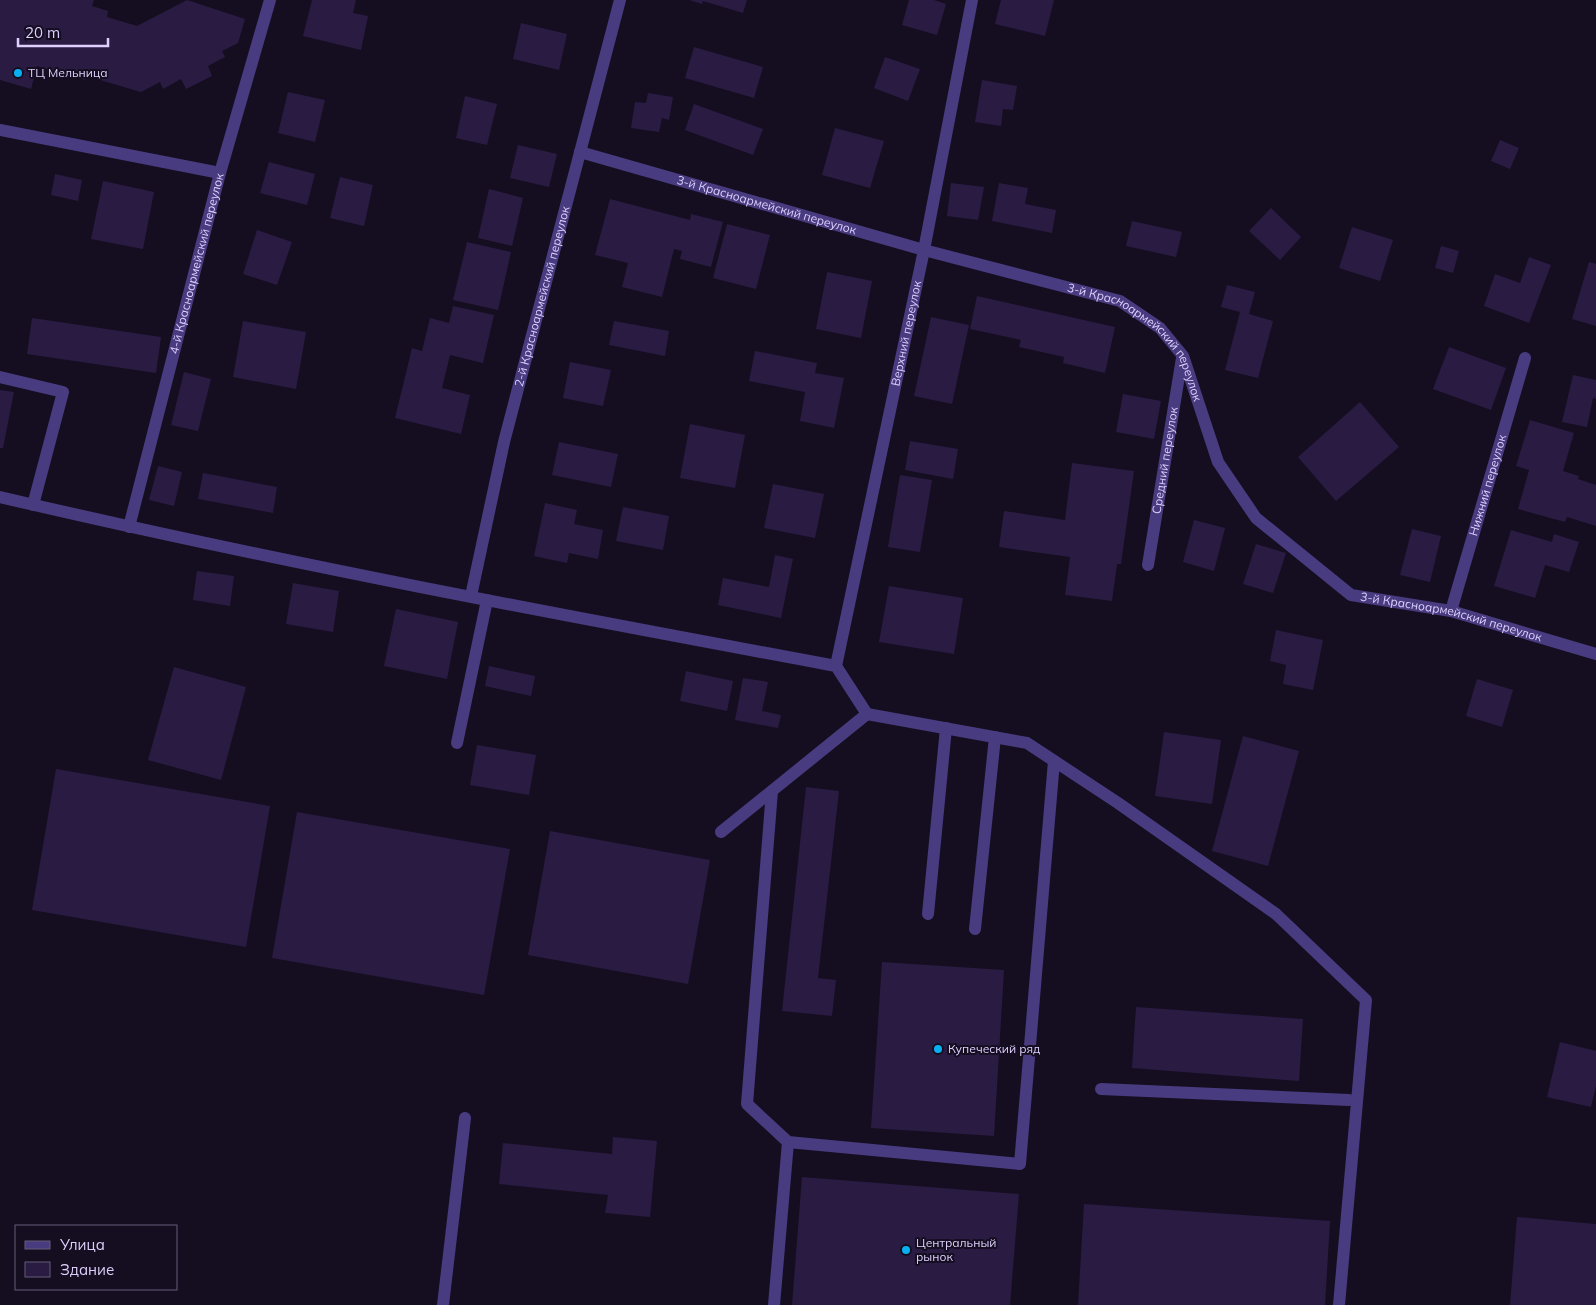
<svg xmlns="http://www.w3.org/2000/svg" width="1596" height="1305" viewBox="0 0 1596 1305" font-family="Mulish,sans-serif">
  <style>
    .building { fill: #2a1b42 }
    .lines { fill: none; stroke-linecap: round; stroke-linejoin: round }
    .lane { stroke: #493b7f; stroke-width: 12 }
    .street { stroke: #493b7f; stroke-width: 12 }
    .poi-dot { fill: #08b0f2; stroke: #150e21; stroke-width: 2 }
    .labels { text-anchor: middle; stroke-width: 4; stroke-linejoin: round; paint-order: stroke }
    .poi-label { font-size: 12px; fill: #ddd0fd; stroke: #150e21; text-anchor: start }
    .street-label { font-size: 12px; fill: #ddd0fd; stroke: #150e21 }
  </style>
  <rect width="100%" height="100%" fill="#150e21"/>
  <g class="building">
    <polygon points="0,0 94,0 92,6 108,11 107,17 137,26 187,0 245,19 238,43 222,51 225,57 208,66 212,76 186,89 181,79 163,89 160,82 141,92 86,76 85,80 37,66 31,89 0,80"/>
    <polygon points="312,0 356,0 353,13 368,16 361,50 303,36"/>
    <polygon points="689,0 747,0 743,13 703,1 702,4"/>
    <polygon points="909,0 934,0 946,4 937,35 902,25"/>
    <polygon points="1001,0 1054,0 1045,36 995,24"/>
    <polygon points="521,23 567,34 559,70 513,59"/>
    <polygon points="694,47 763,67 754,98 685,78"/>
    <polygon points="885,57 920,69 908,101 874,88"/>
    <polygon points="982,80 1017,86 1013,110 1003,109 1001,126 975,122"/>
    <polygon points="288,92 325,100 315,142 278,133"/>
    <polygon points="648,93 673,97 669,120 662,118 659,132 631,128 635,102 646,103"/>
    <polygon points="465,96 497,104 487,145 456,138"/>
    <polygon points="694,104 763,129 753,155 685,130"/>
    <polygon points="835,128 884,141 870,188 822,175"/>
    <polygon points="1500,140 1519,148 1510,169 1491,161"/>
    <polygon points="518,145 557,154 549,187 510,178"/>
    <polygon points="269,162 315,174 307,205 260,193"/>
    <polygon points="55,174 82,180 78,201 51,195"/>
    <polygon points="340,177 373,185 364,226 330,218"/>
    <polygon points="103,181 154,192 143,249 91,239"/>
    <polygon points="951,183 984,187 978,220 947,216"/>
    <polygon points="999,183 1028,188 1025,204 1056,210 1052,233 992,221"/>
    <polygon points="489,189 523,198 512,246 478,238"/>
    <polygon points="610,199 690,220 691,214 723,222 711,267 680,259 682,251 674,249 662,297 622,287 628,263 595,255"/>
    <polygon points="1271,208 1301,237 1280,260 1249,231"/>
    <polygon points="1132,221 1182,232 1176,257 1126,246"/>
    <polygon points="727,224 770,235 756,289 713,278"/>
    <polygon points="1352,227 1393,240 1380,281 1339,268"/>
    <polygon points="257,230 292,242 277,285 243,274"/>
    <polygon points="467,242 511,252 498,310 453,300"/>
    <polygon points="1441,246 1459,251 1453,273 1435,268"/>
    <polygon points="1529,257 1551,265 1529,323 1484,306 1495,274 1520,283"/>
    <polygon points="1589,262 1596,264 1596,326 1572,319"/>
    <polygon points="827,272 872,281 861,338 816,329"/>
    <polygon points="1227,285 1255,292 1249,314 1273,321 1258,378 1225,370 1240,312 1221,307"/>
    <polygon points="977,296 1115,327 1105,373 1063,363 1064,357 1019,347 1021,340 970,329"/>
    <polygon points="453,306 494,315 483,363 450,355 442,388 470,395 461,434 395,418 412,348 422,351 430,318 449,323"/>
    <polygon points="931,317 969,325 952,404 914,396"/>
    <polygon points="32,318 161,337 156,373 27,354"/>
    <polygon points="243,321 306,332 296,389 233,377"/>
    <polygon points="614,321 669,331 665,356 609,345"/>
    <polygon points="1449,347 1506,368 1491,410 1433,389"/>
    <polygon points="755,351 817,363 815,373 844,378 834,428 800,421 805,392 749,381"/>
    <polygon points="570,362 611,370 603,406 563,398"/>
    <polygon points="184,372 211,379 198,431 171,425"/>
    <polygon points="1573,375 1596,380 1596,399 1593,398 1587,427 1562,422"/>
    <polygon points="0,390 14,392 3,448 0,448"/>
    <polygon points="1123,394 1161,401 1154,439 1116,432"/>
    <polygon points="1360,402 1399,447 1336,501 1298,457"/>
    <polygon points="1530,420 1574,433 1563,471 1579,476 1578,479 1596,485 1596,526 1567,517 1565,522 1518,509 1529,470 1516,466"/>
    <polygon points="690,424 745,435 735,488 680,478"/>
    <polygon points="910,441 958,449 953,479 905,470"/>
    <polygon points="559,442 618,454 611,487 552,475"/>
    <polygon points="1072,463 1134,471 1121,564 1117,564 1112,601 1065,595 1070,557 999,547 1004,511 1065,520"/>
    <polygon points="158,466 182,472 174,506 149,500"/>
    <polygon points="203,473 277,487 273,513 198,499"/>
    <polygon points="900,475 932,480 920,552 888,547"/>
    <polygon points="773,484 824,494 815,538 764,528"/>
    <polygon points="545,503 577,510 574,524 603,530 598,559 569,553 567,563 534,556"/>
    <polygon points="623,507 669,516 663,550 616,541"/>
    <polygon points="1194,520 1225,528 1214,571 1183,562"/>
    <polygon points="1412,529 1441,536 1430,582 1400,575"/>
    <polygon points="1511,530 1552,542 1554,534 1579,542 1569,572 1545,565 1535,598 1494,586"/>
    <polygon points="1256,544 1286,553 1273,593 1243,584"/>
    <polygon points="775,555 793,559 781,618 718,605 723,578 769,587"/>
    <polygon points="197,571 234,576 230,606 193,600"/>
    <polygon points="293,583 339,591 333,632 286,624"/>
    <polygon points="889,586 963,598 954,654 879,642"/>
    <polygon points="396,609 458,622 447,679 384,666"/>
    <polygon points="1276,630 1323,640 1313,690 1283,684 1286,665 1270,661"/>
    <polygon points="489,666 535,676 531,696 485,686"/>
    <polygon points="174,667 246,687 221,780 148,760"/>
    <polygon points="686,671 733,681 727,711 680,701"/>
    <polygon points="743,678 768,682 762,711 781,715 778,728 735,720"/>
    <polygon points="1477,679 1513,690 1502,727 1466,716"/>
    <polygon points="1164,732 1221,740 1212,804 1155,796"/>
    <polygon points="1243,736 1299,751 1268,866 1212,851"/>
    <polygon points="477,745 536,755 529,795 470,785"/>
    <polygon points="56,769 270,806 246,947 32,910"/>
    <polygon points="806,787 839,791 818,978 836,980 832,1016 782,1011"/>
    <polygon points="297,812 510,849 484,995 272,958"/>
    <polygon points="550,831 710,860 688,984 528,955"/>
    <polygon points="882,962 1004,970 994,1136 871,1128"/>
    <polygon points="1136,1007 1303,1019 1299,1081 1132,1068"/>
    <polygon points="1560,1042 1596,1051 1596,1086 1591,1107 1547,1097"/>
    <polygon points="613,1137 657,1141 650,1217 605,1213 608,1195 499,1184 503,1143 612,1154"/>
    <polygon points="802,1177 1019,1194 1010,1305 792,1305"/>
    <polygon points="1084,1204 1330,1221 1325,1305 1078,1305"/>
    <polygon points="1517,1217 1596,1224 1596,1305 1510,1305"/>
  </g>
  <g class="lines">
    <g class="lane">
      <polyline points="0,130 220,173"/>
      <polyline points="0,377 63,392 33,505"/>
      <polyline points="457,743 487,600"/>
      <polyline points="772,791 747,1104 788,1142 1020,1164 1054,761"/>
      <polyline points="721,832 867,714"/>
      <polyline points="928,914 946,728"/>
      <polyline points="975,929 995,737"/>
      <polyline points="1101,1089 1349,1100"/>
      <polyline points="443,1305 465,1118"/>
      <polyline points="774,1305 788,1142"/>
    </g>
    <g class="street">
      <path id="s1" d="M580 152 924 250 1120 301 1160 328 1183 356 1218 462 1256 518 1351 595 1451 611 1596 654"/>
      <path d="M0 497C277 562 556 614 836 666L867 714 1027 743 1118 803 1276 914 1366 1000 1339 1305"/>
      <path id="s2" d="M129 527 220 173 270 0"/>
      <path id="s3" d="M1148 565 1182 358"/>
      <path id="s4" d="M471 596 504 442 620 0"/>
      <path id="s5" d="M1451 611 1525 358"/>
      <path id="s6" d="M836 666 924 250 972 0"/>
    </g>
  </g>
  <g class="poi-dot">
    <circle cx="18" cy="73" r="5"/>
    <circle cx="938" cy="1049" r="5"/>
    <circle cx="906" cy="1250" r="5"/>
  </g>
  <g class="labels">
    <g class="poi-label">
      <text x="28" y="77">ТЦ Мельница</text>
      <text x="948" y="1053">Купеческий ряд</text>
      <text x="916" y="1247">Центральный<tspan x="916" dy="14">рынок</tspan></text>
    </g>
    <g class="street-label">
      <text dy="4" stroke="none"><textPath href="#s1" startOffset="194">3-й Красноармейский переулок</textPath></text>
      <text dy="4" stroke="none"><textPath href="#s2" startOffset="272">4-й Красноармейский переулок</textPath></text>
      <text dy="4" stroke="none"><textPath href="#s4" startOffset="308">2-й Красноармейский переулок</textPath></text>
      <text dy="4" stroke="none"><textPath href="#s6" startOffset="340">Верхний переулок</textPath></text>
      <text dy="4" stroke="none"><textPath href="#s1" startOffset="599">3-й Красноармейский переулок</textPath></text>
      <text dy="4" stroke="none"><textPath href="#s3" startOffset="106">Средний переулок</textPath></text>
      <text dy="4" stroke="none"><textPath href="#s5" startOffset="131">Нижний переулок</textPath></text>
      <text dy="4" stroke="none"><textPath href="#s1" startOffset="1049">3-й Красноармейский переулок</textPath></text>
    </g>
  </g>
  <rect x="15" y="1225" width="162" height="65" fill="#150e21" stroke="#655c79"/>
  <rect x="25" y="1241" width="25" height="8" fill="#493b7f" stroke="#655c79"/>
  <text x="60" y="1250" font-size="15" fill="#ddd0fd">Улица</text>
  <rect x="25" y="1262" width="25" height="15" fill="#2a1b42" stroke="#655c79"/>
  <text x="60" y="1275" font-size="15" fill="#ddd0fd">Здание</text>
  <path d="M18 38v8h90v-8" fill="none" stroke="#ddd0fd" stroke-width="2.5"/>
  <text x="25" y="38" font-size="15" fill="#ddd0fd" stroke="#150e21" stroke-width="4" paint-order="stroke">20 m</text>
</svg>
